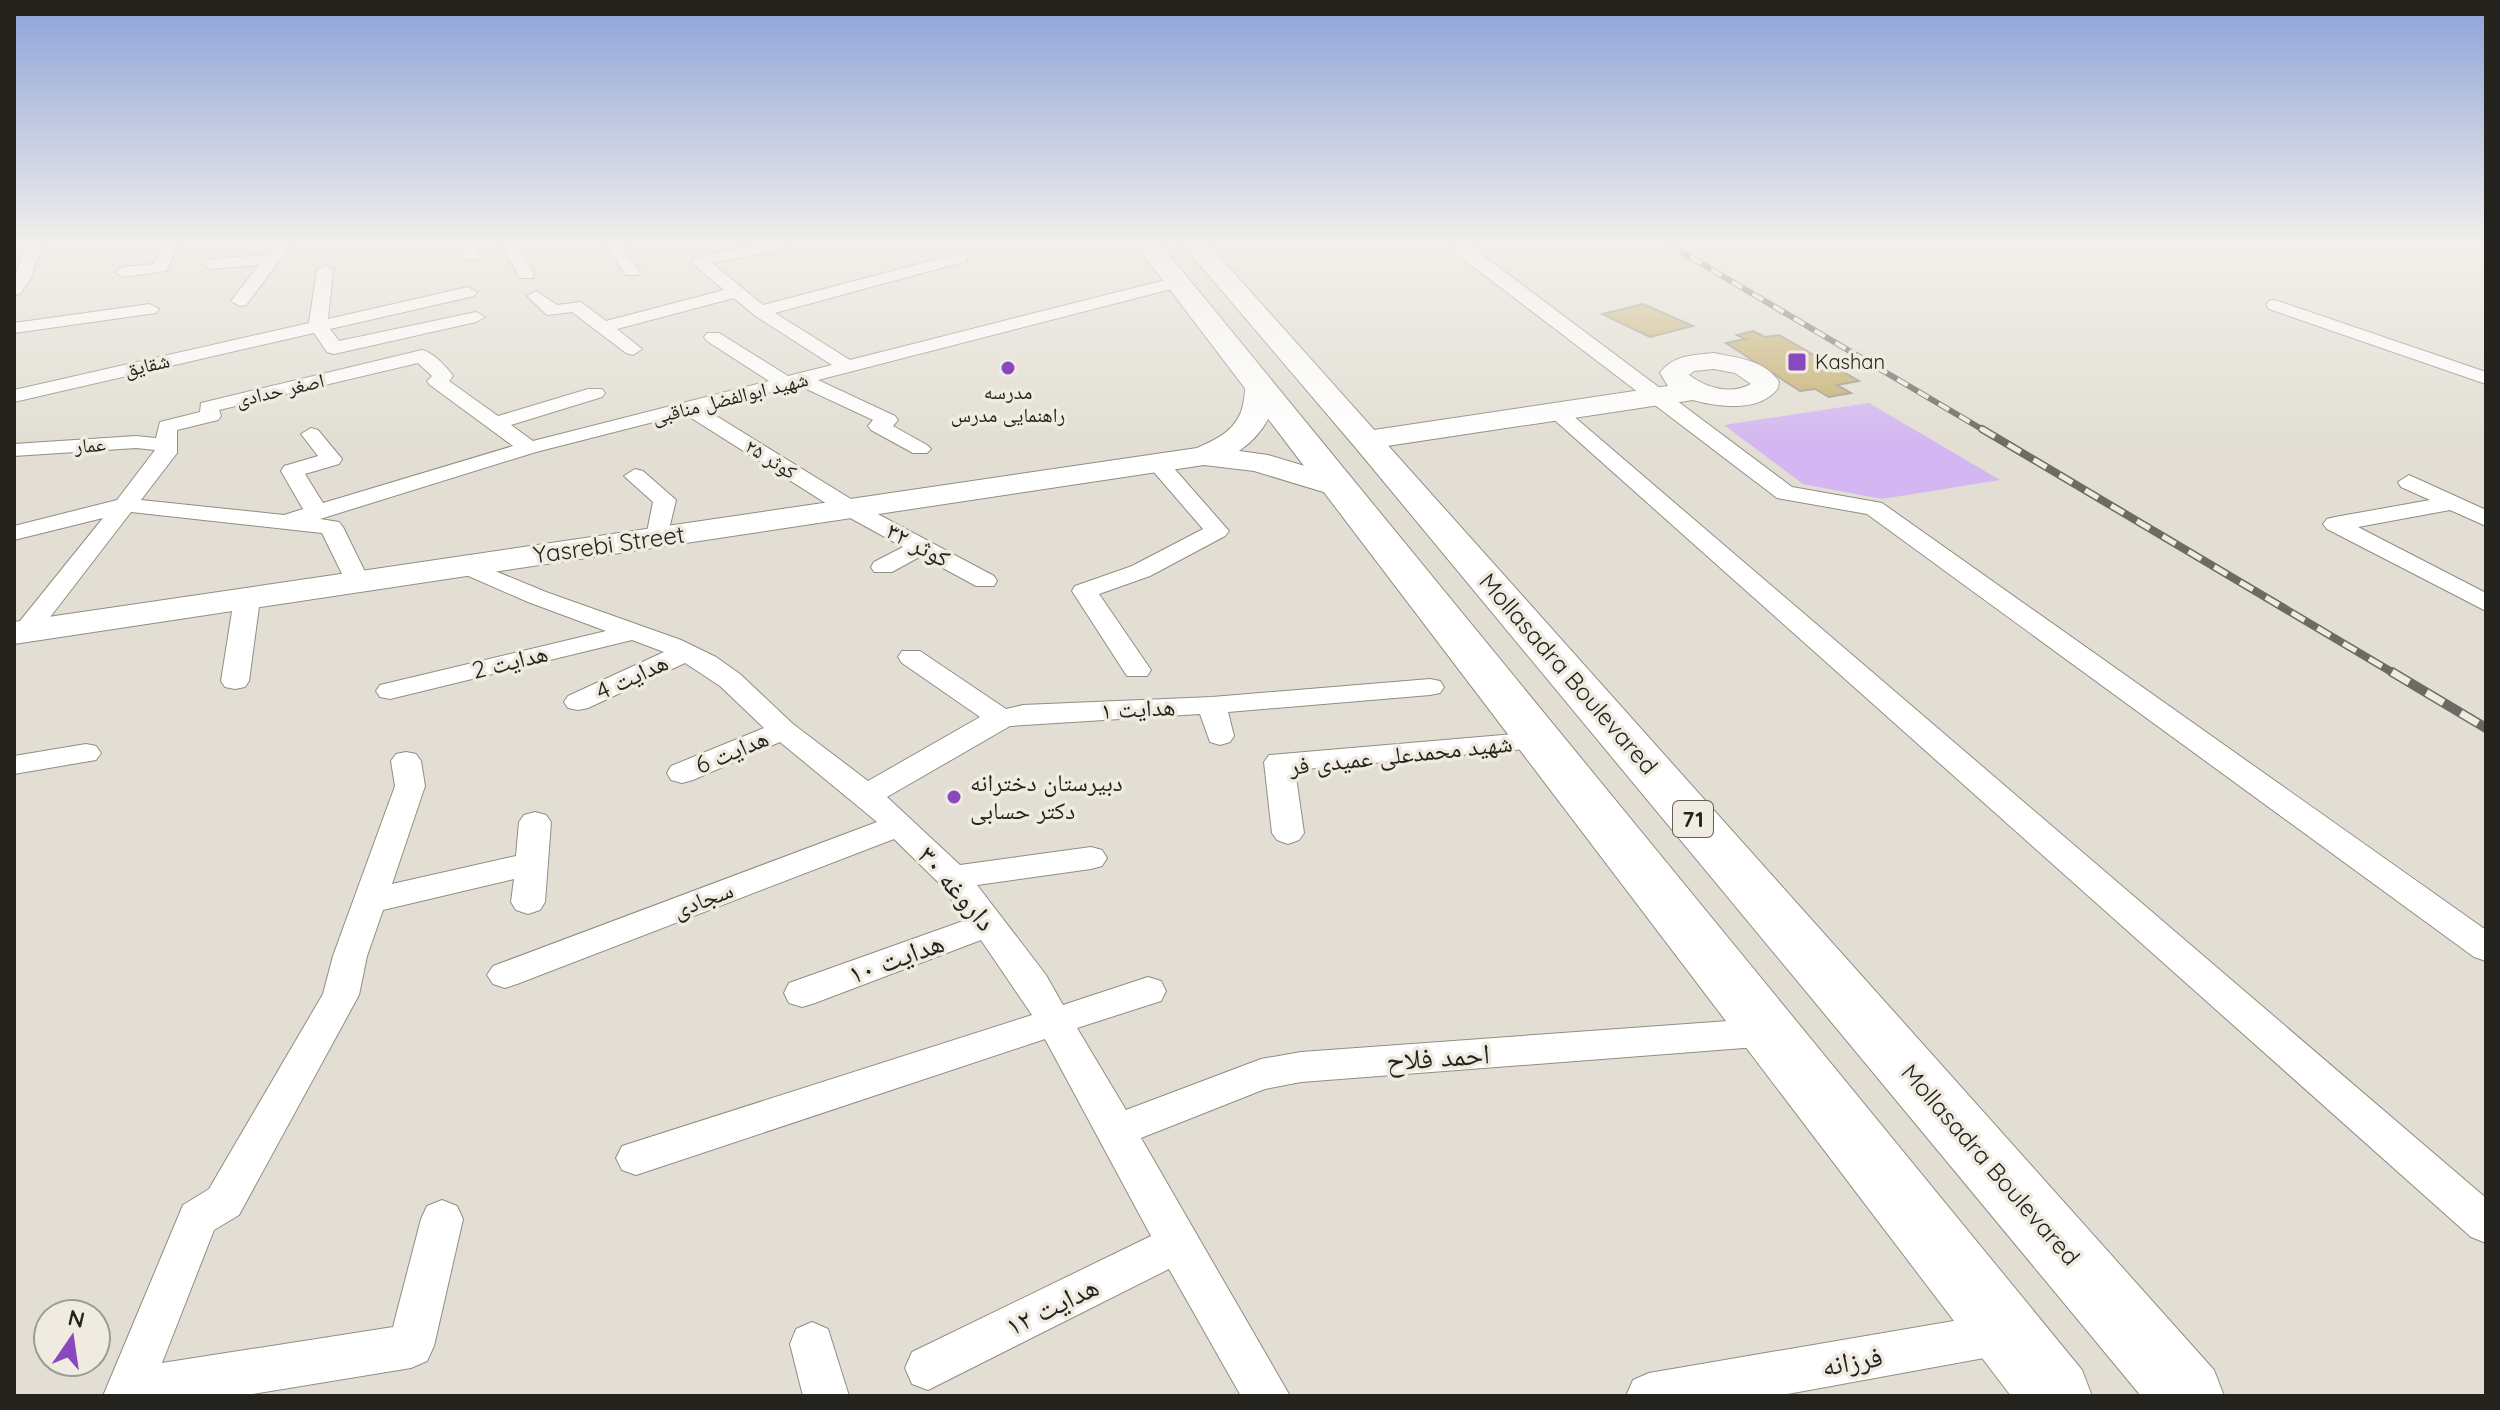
<svg xmlns="http://www.w3.org/2000/svg" width="2500" height="1410" viewBox="0 0 2500 1410" font-family="Quicksand,'Noto Naskh Arabic',sans-serif">
  <style>
    .green { fill: #d4b7f2 }
    .building { fill: #c5af6f; stroke: #9d998e; stroke-width: 2 }
    .lines { fill: none; stroke-linecap: round; stroke-linejoin: round }
    .street-casing { stroke: #918d82; stroke-width: 2 }
    .secondary-casing { stroke: #918d82; stroke-width: 2 }
    .highway-casing { stroke: #918d82; stroke-width: 2 }
    .street { fill: #fff; fill-rule: evenodd }
    .secondary { fill: #fff; fill-rule: evenodd }
    .highway { fill: #fff; fill-rule: evenodd }
    .rail-far2-casing { stroke: #6d6a63; stroke-width: 6 }
    .rail-far1-casing { stroke: #6d6a63; stroke-width: 8 }
    .rail-casing { stroke: #6d6a63; stroke-width: 10 }
    .rail-far2 { stroke: #efebe0; stroke-width: 4; stroke-dasharray: 12; stroke-linecap: butt }
    .rail-far1 { stroke: #efebe0; stroke-width: 5; stroke-dasharray: 15; stroke-linecap: butt }
    .rail { stroke: #efebe0; stroke-width: 7; stroke-dasharray: 20; stroke-linecap: butt }
    .poi-dot { fill: #8948bd; stroke: #efebe0; stroke-width: 3 }
    .labels { text-anchor: middle; stroke-width: 7; stroke-linejoin: round; paint-order: stroke }
    .far-poi-label { font-size: 20px; fill: #24231e; stroke: #efebe0; text-anchor: start }
    .far-street-label { font-size: 20px; fill: #24231e; stroke: #efebe0 }
    .shield { fill: #efebe0; stroke: #615f58; stroke-width: 2 }
    .shield-label { font-size: 22px; font-weight: bold; fill: #24231e }
    .street-label { font-size: 24px; fill: #24231e; stroke: #efebe0 }
    .poi-label { font-size: 24px; fill: #24231e; stroke: #efebe0; text-anchor: start }
    .near-street-label { font-size: 28px; fill: #24231e; stroke: #efebe0 }
  </style>
  <rect width="100%" height="100%" fill="#e2ded3"/>
  <polygon class="green" points="1869,403 2000,480 1882,499 1803,484 1724,425"/>
  <g class="building">
    <polygon points="1643,304 1693,326 1650,337 1602,314"/>
    <polygon points="1753,331 1765,337 1779,335 1859,381 1837,385 1851,393 1829,397 1815,389 1800,391 1726,343 1745,339 1737,335"/>
  </g>
  <g class="lines">
    <g class="street-casing">
      <g id="street">
        <polygon points="26,245 42,245 31,278 20,294 14,295 14,279"/>
        <polygon points="162,245 178,245 166,271 123,277 115,272 123,267 154,264"/>
        <polygon points="275,245 291,245 246,305 240,306 231,301 259,265 211,269 203,264 211,259 267,255"/>
        <polygon points="402,245 440,245 432,250 403,252"/>
        <polygon points="460,245 476,245 480,257 478,260 466,260"/>
        <polygon points="501,245 517,245 534,274 532,278 520,278"/>
        <polygon points="606,245 622,245 640,272 638,275 626,275"/>
        <path d="M756 245H791L783 250 712 263 763 305 961 253 967 255V261L775 313 850 360 1177 277 1185 282 1183 286 818 380 895 416 898 420 893 426 927 445 931 449 927 453H913L871 430 868 426 873 420 798 385 705 409 859 504 994 576 997 581 994 586H976L921 556 892 572H874L871 567 874 562 903 547 843 514 685 414 536 452 320 519 339 522 343 527 370 582 367 587H349L346 582 322 533 131 512 34 638 25 640 14 635 16 626 103 518 14 540V526L117 500 155 450 136 448 14 456V444L136 436 156 438 160 422 200 412 201 403 422 350C434 353 446 366 453 376L449 381 498 416 588 389H602L605 393 602 397 511 425 533 441 769 381 707 341 704 337 707 333H719L788 376 832 365 754 315 734 298 617 329 642 349 633 355 626 353 572 312 547 315 527 296 536 291 557 305 581 302 606 321 724 290 693 264V258ZM418 363 432 376 427 381 430 385 513 446 323 503 305 474 339 464 342 459 318 430 311 428 301 434 318 456 284 466 281 471 303 509 284 515 141 500 177 453V430L218 420 221 416 219 410Z"/>
        <polygon points="1453,245 1469,245 1792,487 1882,503 2486,930 2486,961 2474,957 1867,514 1777,498 1454,252"/>
        <polygon points="325,265 333,270 328,319 468,287 477,292 474,296 330,329 339,341 476,312 485,317 476,322 334,354 327,352 314,333 14,402 14,390 309,323 317,270"/>
        <polygon points="2275,300 2486,372 2486,384 2269,309 2266,305 2269,301"/>
        <polygon points="150,304 159,309 156,313 14,333 14,323"/>
        <polygon points="1557,406 1564,408 2486,1198 2486,1243 2471,1237 1550,416 1547,412"/>
        <polygon points="1157,457 1165,458 1229,531 1225,536 1150,576 1099,594 1151,670 1147,676 1127,676 1072,591 1075,586 1132,566 1203,529 1146,463"/>
        <polygon points="635,469 643,471 676,500 666,542 650,542 646,537 653,502 624,476"/>
        <polygon points="2409,475 2486,510 2486,526 2450,510 2358,527 2486,593 2486,611 2327,529 2323,524 2327,519 2335,517 2430,500 2401,487 2398,482"/>
        <polygon points="466,559 546,592 681,640 716,657 740,674 793,724 868,781 980,717 902,663 898,657 902,651 920,651 1006,709 1023,705 1212,697 1430,679 1440,681 1444,687 1440,693 1430,695 1228,712 1234,736 1230,742 1220,745 1210,742 1200,714 1010,726 887,797 960,865 1091,847 1102,850 1107,858 1102,866 1091,869 977,885 1046,975 1063,1005 1148,977 1161,981 1166,991 1161,1001 1077,1028 1126,1110 1261,1059 1301,1052 1770,1018 1783,1022 1788,1032 1783,1042 1770,1046 1301,1082 1265,1089 1141,1138 1290,1396 1241,1396 1169,1269 928,1390 912,1384 905,1368 912,1352 1151,1236 1045,1039 636,1175 622,1170 616,1158 622,1146 1032,1015 981,940 815,1003 802,1007 789,1003 784,993 789,983 966,920 941,885 894,839 517,984 505,988 493,984 487,975 493,966 877,822 780,742 693,780 682,783 671,780 667,773 671,766 764,728 720,686 685,663 588,708 578,710 568,708 564,702 568,696 664,652 632,640 390,699 380,697 376,691 380,685 606,631 528,602 457,571 454,566 457,561"/>
        <polygon points="247,591 256,594 260,599 249,681 245,687 235,689 225,687 221,681 234,599 238,594"/>
        <polygon points="1539,732 1549,735 1553,741 1549,747 1295,770 1304,833 1299,840 1288,844 1277,840 1272,833 1264,762 1269,755"/>
        <polygon points="86,744 96,746 101,753 96,760 14,774 14,756"/>
        <polygon points="406,752 416,754 421,761 425,786 392,884 516,856 519,822 524,815 535,812 546,815 551,822 545,902 540,910 528,914 516,910 511,902 514,879 383,910 367,956 359,995 239,1215 214,1230 162,1363 393,1327 421,1219 427,1206 442,1200 457,1206 463,1219 434,1346 427,1361 411,1368 241,1396 103,1396 183,1205 209,1189 323,994 333,956 395,786 391,761 396,754"/>
        <polygon points="2006,1312 2022,1318 2028,1333 2022,1348 2006,1354 1777,1396 1626,1396 1633,1380 1649,1373"/>
        <polygon points="812,1322 828,1329 849,1396 803,1396 790,1344 796,1329"/>
      </g>
    </g>
    <g class="secondary-casing">
      <g id="secondary">
        <path d="M1714 353C1738 358 1765 360 1779 382L1778 388C1760 413 1718 407 1693 400L1367 449 1356 446 1352 440 1356 434 1367 431 1668 386 1660 373C1673 355 1694 355 1714 353ZM1714 369 1735 373 1751 384C1731 395 1706 388 1689 375L1694 371Z"/>
        <path d="M1259 378 1269 380C1286 404 1259 438 1239 451L1268 455 1351 480 1356 487 1351 494 1340 497 1254 471 1204 465 14 644V622L1197 448C1218 439 1238 429 1243 405 1245 396 1244 388 1249 380Z"/>
      </g>
    </g>
    <g class="highway-casing">
      <g id="highway">
        <polygon points="1136,245 1161,245 2082,1370 2092,1396 2011,1396"/>
        <polygon points="1183,245 1209,245 2214,1370 2224,1396 2141,1396 1355,447"/>
      </g>
    </g>
    <use href="#street" class="street"/>
    <use href="#secondary" class="secondary"/>
    <use href="#highway" class="highway"/>
    <g class="rail-far2-casing">
      <polyline id="rail-far2" points="1670,245 1985,431"/>
    </g>
    <g class="rail-far1-casing">
      <polyline id="rail-far1" points="1982,429 2395,674"/>
    </g>
    <g class="rail-casing">
      <polyline id="rail" points="2392,672 2486,728"/>
    </g>
    <use href="#rail-far2" class="rail-far2"/>
    <use href="#rail-far1" class="rail-far1"/>
    <use href="#rail" class="rail"/>
  </g>
  <linearGradient id="sky" x2="0" y2="1"><stop stop-color="#8da2d8"/><stop offset="0.55" stop-color="#f2f0eb"/><stop offset="1" stop-color="#f2f0eb" stop-opacity="0"/></linearGradient>
  <rect width="2500" height="443" fill="url(#sky)"/>
  <g class="poi-dot">
    <rect x="1787" y="352" width="20" height="20" rx="4"/>
    <circle cx="1008" cy="368" r="8"/>
    <circle cx="954" cy="797" r="8"/>
  </g>
  <g class="labels">
    <g class="far-poi-label">
      <text x="1815" y="369">Kashan</text>
      <text x="1008" y="399" text-anchor="middle">مدرسه<tspan x="1008" dy="23">راهنمایی مدرس</tspan></text>
    </g>
    <g class="far-street-label">
      <text transform="translate(147 365) rotate(-13)" y="7">شقایق</text>
      <text transform="translate(280 390) rotate(-13)" y="7">اصغر حدادی</text>
      <text transform="translate(730 398) rotate(-14)" y="7">شهید ابوالفضل مناقبی</text>
      <text transform="translate(90 445) rotate(-4)" y="7">عمار</text>
      <text transform="translate(771 459) rotate(32)" y="7">کوثر ۲۵</text>
    </g>
    <rect class="shield" x="1673" y="801" width="40" height="36" rx="6"/>
    <g class="shield-label">
      <text x="1693" y="827">71</text>
    </g>
    <g class="street-label">
      <text transform="translate(609 545) rotate(-8)" y="8">Yasrebi Street</text>
      <text transform="translate(918 545) rotate(28)" y="8">کوثر ۳۲</text>
      <text transform="translate(510 662) rotate(-14)" y="8">هدایت 2</text>
      <text transform="translate(1568 674) rotate(49)" y="8">Mollasadra Boulevared</text>
      <text transform="translate(632 677) rotate(-25)" y="8">هدایت 4</text>
      <text transform="translate(1138 709) rotate(-3)" y="8">هدایت ۱</text>
      <text transform="translate(732 752) rotate(-23)" y="8">هدایت 6</text>
      <text transform="translate(1401 755) rotate(-6)" y="8">شهید محمدعلی عمیدی فر</text>
      <text transform="translate(703 900) rotate(-21)" y="8">سجادی</text>
      <text transform="translate(1990 1165) rotate(49)" y="8">Mollasadra Boulevared</text>
    </g>
    <g class="poi-label">
      <text x="970" y="791">دبیرستان دخترانه<tspan x="970" dy="28">دکتر حسابی</tspan></text>
    </g>
    <g class="near-street-label">
      <text transform="translate(957 888) rotate(49)" y="10">داروغه ۳۰</text>
      <text transform="translate(896 958) rotate(-20)" y="10">هدایت ۱۰</text>
      <text transform="translate(1438 1057) rotate(-4)" y="10">احمد فلاح</text>
      <text transform="translate(1052 1306) rotate(-26)" y="10">هدایت ۱۲</text>
      <text transform="translate(1852 1361) rotate(-10)" y="10">فرزانه</text>
    </g>
  </g>
  <rect width="2500" height="1410" fill="none" stroke="#24231e" stroke-width="32"/>
  <g transform="translate(72 1338) rotate(13)"><circle r="38" fill="#efebe0" stroke="#9e9b92" stroke-width="2"/>
  <path d="M0-6L14 30L0 20L-14 30Z" fill="#8948bd"/>
  <text y="-12" font-size="22" font-weight="bold" text-anchor="middle" fill="#24231e">N</text>
  </g>
</svg>
